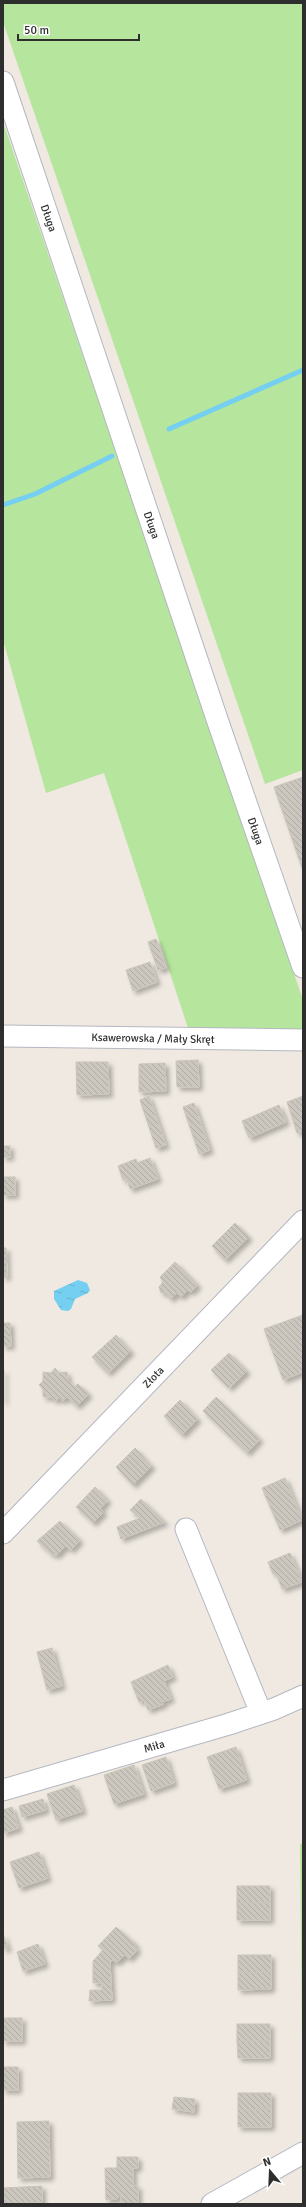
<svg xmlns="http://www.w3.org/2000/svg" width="306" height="2207" viewBox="0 0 306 2207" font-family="Signika,sans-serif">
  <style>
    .green { fill: #b6e59e }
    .water { fill: url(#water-ripples) }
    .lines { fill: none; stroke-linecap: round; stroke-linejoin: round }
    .stream { stroke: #75cff0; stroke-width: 5 }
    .building { fill: url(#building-back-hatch); stroke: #cbc5ba; filter: url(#shadow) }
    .minor-casing { stroke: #b4b7c1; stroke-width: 23 }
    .minor { stroke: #fff; stroke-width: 21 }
    .labels { text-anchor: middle; stroke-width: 3.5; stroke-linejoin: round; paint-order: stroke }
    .street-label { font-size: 11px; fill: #2e2e2e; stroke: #fff }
  </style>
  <defs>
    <pattern id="water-ripples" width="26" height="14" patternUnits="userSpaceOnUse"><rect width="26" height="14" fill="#75cff0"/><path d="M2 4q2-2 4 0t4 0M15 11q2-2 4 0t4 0" fill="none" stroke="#66b2ce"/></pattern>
    <pattern id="building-back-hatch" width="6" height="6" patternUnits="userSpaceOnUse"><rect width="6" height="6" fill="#cbc7bf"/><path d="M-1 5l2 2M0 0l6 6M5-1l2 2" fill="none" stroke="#afaba4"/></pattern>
    <filter id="shadow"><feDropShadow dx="3.5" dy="3.5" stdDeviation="2" flood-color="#0004"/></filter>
  </defs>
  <rect width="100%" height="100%" fill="#efe9e1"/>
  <g class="green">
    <polygon points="3,3 303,3 303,770 265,784 3,22"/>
    <polygon points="3,122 303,1000 303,1031 188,1028 104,773 46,793 3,640"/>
    <polygon points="303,1843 303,2140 300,1844"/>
  </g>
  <polygon class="water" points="78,1280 87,1283 90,1290 88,1293 75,1299 71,1309 68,1311 61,1310 54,1299 54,1291"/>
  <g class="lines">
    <g class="stream">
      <polyline points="169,429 303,370"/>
      <polyline points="3,505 35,494 112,456"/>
    </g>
  </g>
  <g class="building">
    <polygon points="303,777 303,871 274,787"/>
    <polygon points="156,939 166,968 158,970 148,942"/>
    <polygon points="150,962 157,982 133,991 126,970"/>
    <polygon points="198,1060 199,1087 177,1087 176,1061"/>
    <polygon points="76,1062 108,1062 109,1094 77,1095"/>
    <polygon points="165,1063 166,1091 139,1092 139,1064"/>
    <polygon points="149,1096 166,1145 156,1148 140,1100"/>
    <polygon points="303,1096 303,1131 297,1133 287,1102"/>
    <polygon points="194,1103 210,1150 199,1154 183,1107"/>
    <polygon points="279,1105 286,1122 249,1138 242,1121"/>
    <rect x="3" y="1146" width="7" height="11"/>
    <polygon points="150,1158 158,1179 130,1189 127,1179 123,1180 118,1166 136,1159 137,1163"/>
    <rect x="3" y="1177" width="12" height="18"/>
    <polygon points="235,1223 249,1237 225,1260 212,1246"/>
    <polygon points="3,1248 6,1248 7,1277 3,1277"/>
    <polygon points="175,1262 198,1285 191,1292 188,1290 181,1297 177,1293 171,1299 164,1292 161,1293 159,1287 163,1282 160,1277"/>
    <polygon points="303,1315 303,1372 283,1380 264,1329"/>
    <polygon points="3,1323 10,1323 11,1346 3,1346"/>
    <polygon points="116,1335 131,1351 108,1373 92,1357"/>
    <polygon points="229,1353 247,1371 229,1388 211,1370"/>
    <polygon points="55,1368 59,1373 67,1372 68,1380 74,1387 78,1384 89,1394 77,1406 67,1397 62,1401 59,1398 55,1401 51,1397 43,1397 43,1389 39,1385 43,1381 43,1372 51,1373"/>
    <rect x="3" y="1371" width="1" height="30"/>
    <polygon points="216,1397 260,1439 247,1453 203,1411"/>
    <polygon points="180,1400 198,1419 182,1435 164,1416"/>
    <polygon points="135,1448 152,1466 133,1485 116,1467"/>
    <polygon points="285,1478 302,1520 280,1530 262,1488"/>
    <polygon points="95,1487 108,1500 100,1509 104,1512 93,1523 76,1507"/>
    <polygon points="141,1499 165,1522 121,1539 117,1527 140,1518 130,1510"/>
    <polygon points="60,1521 80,1540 71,1550 66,1546 57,1555 51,1554 37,1541"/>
    <polygon points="290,1553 302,1582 282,1589 276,1573 273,1574 268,1562"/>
    <polygon points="52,1648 62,1686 47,1690 37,1652"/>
    <polygon points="168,1665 173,1677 164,1681 171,1699 162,1702 164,1704 148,1710 144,1700 139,1702 131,1682"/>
    <polygon points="236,1747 247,1780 219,1789 207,1757"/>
    <polygon points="166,1757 174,1783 151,1791 142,1765"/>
    <polygon points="134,1765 144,1794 114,1804 104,1775"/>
    <polygon points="74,1785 83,1811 56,1820 47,1794"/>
    <polygon points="43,1799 46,1810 22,1817 19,1806"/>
    <polygon points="12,1807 19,1828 3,1833 3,1810"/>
    <polygon points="39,1852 48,1878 19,1888 10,1862"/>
    <rect x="237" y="1886" width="33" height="17"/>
    <rect x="237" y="1903" width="33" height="17"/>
    <polygon points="116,1927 136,1944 134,1946 138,1949 129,1959 125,1955 119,1961 115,1962 113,1959 110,1963 112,2000 89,2001 90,1990 102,1990 102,1983 93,1983 93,1961 103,1950 98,1946"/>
    <polygon points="3,1934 8,1948 3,1949"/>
    <polygon points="38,1944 45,1964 23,1971 17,1952"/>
    <polygon points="238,1955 271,1955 271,1972 238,1973"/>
    <polygon points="271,1972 271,1989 238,1990 238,1973"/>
    <rect x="3" y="2018" width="19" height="23"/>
    <rect x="237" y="2024" width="33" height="17"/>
    <polygon points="237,2041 270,2041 270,2058 238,2058"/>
    <rect x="3" y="2067" width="15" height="23"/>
    <polygon points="238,2093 271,2093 271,2109 238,2110"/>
    <polygon points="174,2097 195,2099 194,2112 172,2109"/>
    <polygon points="271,2109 271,2127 238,2127 238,2110"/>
    <polygon points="49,2121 50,2177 18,2178 17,2122"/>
    <polygon points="117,2157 138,2157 138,2168 133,2168 133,2186 138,2186 138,2204 121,2204 121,2196 117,2197 117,2199 106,2200 105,2168 117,2168"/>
    <polygon points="42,2186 42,2202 3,2204 3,2188"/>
  </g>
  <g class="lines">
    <g class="minor-casing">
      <g id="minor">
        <polyline points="3,82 218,722 303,967"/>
        <polyline points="3,1036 303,1040"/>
        <polyline points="186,1529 261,1713"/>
        <polyline points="3,1533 303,1221"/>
        <polyline points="3,1790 229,1724 274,1709 303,1696"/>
        <polyline points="212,2204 303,2153"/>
      </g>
    </g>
    <use href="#minor" class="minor"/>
  </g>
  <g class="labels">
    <g class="street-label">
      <text transform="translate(49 218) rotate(71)" y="4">Długa</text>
      <text transform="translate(152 525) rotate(71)" y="4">Długa</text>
      <text transform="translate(256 831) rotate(71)" y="4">Długa</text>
      <text transform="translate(153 1038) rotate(1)" y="4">Ksawerowska / Mały Skręt</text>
      <text transform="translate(153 1377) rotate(-46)" y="4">Złota</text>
      <text transform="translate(154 1746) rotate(-16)" y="4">Miła</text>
    </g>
  </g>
  <rect width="306" height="2207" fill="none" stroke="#2e2e2e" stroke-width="8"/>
  <g transform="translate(270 2171) rotate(341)" stroke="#ffffff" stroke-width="3" paint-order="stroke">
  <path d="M0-3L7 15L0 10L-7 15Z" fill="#2e2e2e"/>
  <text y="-6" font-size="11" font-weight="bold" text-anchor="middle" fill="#2e2e2e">N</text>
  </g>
  <path d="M18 34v6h121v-6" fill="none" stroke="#2e2e2e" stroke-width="2"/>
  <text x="24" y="34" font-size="12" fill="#2e2e2e" stroke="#ffffff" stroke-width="3" paint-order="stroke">50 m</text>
</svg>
